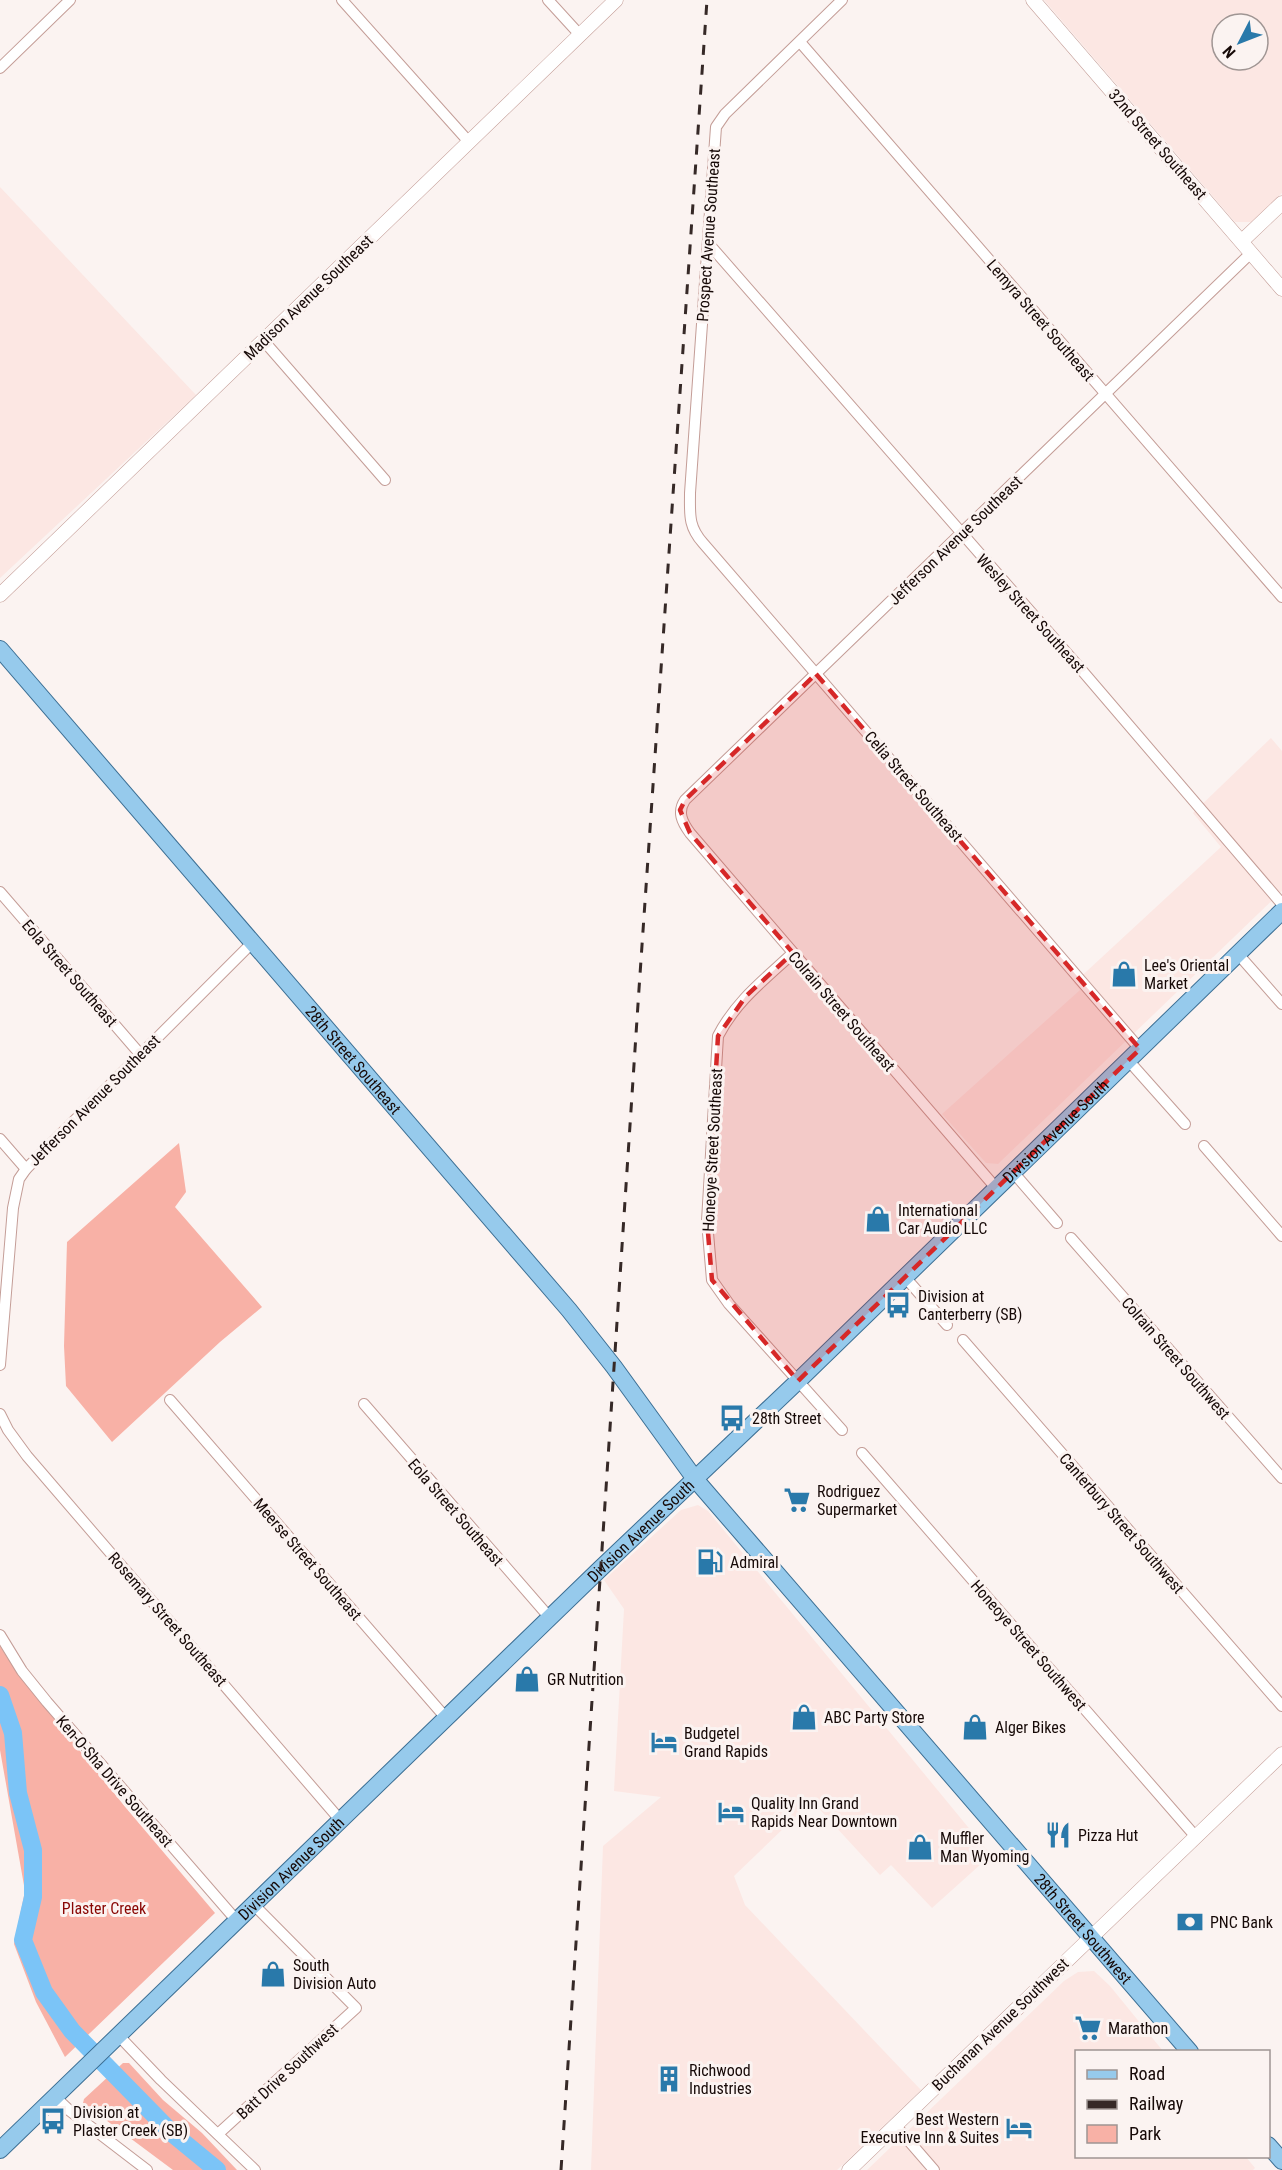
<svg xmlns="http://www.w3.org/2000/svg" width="1282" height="2170" viewBox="0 0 1282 2170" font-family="'Roboto Condensed',sans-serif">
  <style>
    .built { fill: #fce7e3; fill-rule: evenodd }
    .green { fill: #f8b1a6 }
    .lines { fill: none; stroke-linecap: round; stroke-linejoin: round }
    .river { stroke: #7bc4f7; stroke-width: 18 }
    .minor-casing { stroke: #c49d97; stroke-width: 12 }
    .tertiary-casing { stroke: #c49d97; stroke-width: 15 }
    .primary-casing { stroke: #3c6f94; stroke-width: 18 }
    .minor { stroke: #fff; stroke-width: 10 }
    .tertiary { stroke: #fff; stroke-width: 14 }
    .primary { stroke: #96caec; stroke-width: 16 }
    .rail { stroke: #362927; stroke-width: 3; stroke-dasharray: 10 10; stroke-linecap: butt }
    .marked { fill: #d62828; fill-opacity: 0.2; stroke: #d62828; stroke-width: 4.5; stroke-dasharray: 12 8; stroke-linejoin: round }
    .labels { text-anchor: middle; stroke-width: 6; stroke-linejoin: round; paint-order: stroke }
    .street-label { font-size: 16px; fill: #160907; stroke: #fbf3f1 }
    .poi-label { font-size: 16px; fill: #160907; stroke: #fbf3f1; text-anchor: start }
    .park-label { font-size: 16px; fill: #890704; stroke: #fbf3f1 }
  </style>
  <rect width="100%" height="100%" fill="#fbf3f1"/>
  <g class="built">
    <path d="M1044 0H1282V193L1253 222H1235ZM1222 24H1258V60H1222Z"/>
    <polygon points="0,187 196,395 0,578"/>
    <polygon points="1271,738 1282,751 1282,891 998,1164 986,1163 942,1114 1080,990 1074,983 1221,847 1193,813"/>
    <polygon points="698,1505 708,1511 991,1855 932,1908 891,1865 880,1875 812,1801 734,1876 745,1905 921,2090 837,2170 591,2170 603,1846 661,1797 614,1791 624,1609 604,1580 681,1510"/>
    <polygon points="1094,1971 1110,1986 1163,2051 1076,2052 1076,2156 1246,2157 1255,2168 1253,2170 867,2170 1064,1981 1078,1972"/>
  </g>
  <g class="green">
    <polygon points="179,1143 186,1192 175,1207 262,1307 220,1342 112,1442 66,1386 64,1346 67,1242"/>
    <polygon points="0,1646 18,1674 126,1808 215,1913 65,2057 36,2002 14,1944 25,1891 0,1750"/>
    <polygon points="123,2063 129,2063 163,2100 202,2133 237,2170 173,2170 83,2103 84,2099"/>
  </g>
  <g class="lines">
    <polyline class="river" points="0,1695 13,1733 18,1793 33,1850 33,1897 23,1940 44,1992 72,2031 172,2133 217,2170"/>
    <g class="minor-casing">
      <g id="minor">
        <polyline points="342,0 469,142"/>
        <polyline points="548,0 580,35"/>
        <path d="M842 0 725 114 716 127 690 493C690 514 688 526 703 543L1140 1049"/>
        <polyline points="800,42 1282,597"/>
        <polyline points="0,68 70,0"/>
        <polyline points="708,243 1079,667 1282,904"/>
        <polyline points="263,340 385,480"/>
        <polyline points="0,892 140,1054"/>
        <path d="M793 953C764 980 736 1001 718 1036L707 1221 712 1280 729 1304 842 1430"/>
        <polyline points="1238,954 1282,1004"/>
        <polyline points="1128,1060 1185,1124"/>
        <polyline points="0,1139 26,1169"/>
        <polyline points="1204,1146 1282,1236"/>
        <polyline points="1013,1172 1057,1223"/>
        <path d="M996 1188 690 833C682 822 677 812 685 800L1251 253"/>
        <polyline points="1071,1238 1282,1478"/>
        <polyline points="904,1276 947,1325"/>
        <polyline points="963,1340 1282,1706"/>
        <polyline points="0,1365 13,1208 19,1179 26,1169 253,942"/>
        <polyline points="170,1400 446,1718"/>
        <polyline points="364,1404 550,1618"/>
        <polyline points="0,1414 8,1430 27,1456 341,1821"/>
        <polyline points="862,1453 1196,1837"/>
        <polyline points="0,1635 22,1671 47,1702 237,1921"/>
        <polyline points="119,2036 161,2080 255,2170"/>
        <polyline points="55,2097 70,2111 147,2170"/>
        <polyline points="895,2125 934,2170"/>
        <polyline points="218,2134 356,2008 254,1905"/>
      </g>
    </g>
    <g class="tertiary-casing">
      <g id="tertiary">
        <polyline points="1033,0 1282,289"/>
        <polyline points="1242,241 1282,203"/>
        <polyline points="0,595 616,0"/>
        <polyline points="849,2170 1282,1754"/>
      </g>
    </g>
    <g class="primary-casing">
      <g id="primary">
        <path id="s1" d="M0 649 569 1310 614 1367 695 1479 1190 2052"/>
        <polyline points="1268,2145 1282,2161"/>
        <path id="s2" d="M0 2150 600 1569 798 1381 1282 911"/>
      </g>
    </g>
    <use href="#minor" class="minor"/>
    <use href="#tertiary" class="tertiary"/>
    <use href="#primary" class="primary"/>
    <polyline class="rail" points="561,2170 639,989 707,0"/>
  </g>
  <path class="marked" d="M816 674 1140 1049 798 1381 712 1280 707 1221 718 1036 746 996 793 953 690 833 680 810 685 800Z"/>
  <defs>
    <g id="shop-bare" transform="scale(2.07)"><path d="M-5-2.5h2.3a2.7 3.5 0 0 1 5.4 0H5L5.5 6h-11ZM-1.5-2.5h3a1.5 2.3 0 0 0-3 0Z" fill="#2979aa" stroke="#fbf3f1" stroke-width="2.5" paint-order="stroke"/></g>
    <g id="bus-bare" transform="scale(2.07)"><path d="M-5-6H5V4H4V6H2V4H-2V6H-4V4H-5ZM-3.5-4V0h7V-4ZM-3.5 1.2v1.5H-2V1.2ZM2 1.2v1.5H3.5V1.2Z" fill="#2979aa" stroke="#fbf3f1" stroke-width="2.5" paint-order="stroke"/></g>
    <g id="supermarket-bare" transform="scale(2.07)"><path d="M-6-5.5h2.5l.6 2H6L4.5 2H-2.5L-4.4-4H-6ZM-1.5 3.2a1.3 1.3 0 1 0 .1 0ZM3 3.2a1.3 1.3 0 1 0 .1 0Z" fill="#2979aa" stroke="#fbf3f1" stroke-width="2.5" paint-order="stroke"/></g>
    <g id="fuel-bare" transform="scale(2.07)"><path d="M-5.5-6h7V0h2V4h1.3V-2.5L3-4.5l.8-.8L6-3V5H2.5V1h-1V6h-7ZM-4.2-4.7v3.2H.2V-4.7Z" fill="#2979aa" stroke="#fbf3f1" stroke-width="2.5" paint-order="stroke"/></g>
    <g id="hotel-bare" transform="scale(2.07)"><path d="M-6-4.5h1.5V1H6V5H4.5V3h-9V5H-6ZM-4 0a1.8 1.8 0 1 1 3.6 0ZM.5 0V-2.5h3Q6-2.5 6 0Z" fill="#2979aa" stroke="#fbf3f1" stroke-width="2.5" paint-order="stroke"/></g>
    <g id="restaurant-bare" transform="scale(2.07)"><path d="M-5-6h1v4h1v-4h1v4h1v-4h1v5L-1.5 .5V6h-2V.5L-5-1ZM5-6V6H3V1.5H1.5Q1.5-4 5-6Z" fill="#2979aa" stroke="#fbf3f1" stroke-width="2.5" paint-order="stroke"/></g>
    <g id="bank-bare" transform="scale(2.07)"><path d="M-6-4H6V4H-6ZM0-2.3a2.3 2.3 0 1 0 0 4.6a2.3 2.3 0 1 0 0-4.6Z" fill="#2979aa" stroke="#fbf3f1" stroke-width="2.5" paint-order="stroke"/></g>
    <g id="building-bare" transform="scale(2.07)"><path d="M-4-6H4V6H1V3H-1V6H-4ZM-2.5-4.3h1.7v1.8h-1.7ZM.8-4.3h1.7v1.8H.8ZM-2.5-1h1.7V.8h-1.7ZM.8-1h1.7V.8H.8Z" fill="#2979aa" stroke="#fbf3f1" stroke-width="2.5" paint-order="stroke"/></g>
  </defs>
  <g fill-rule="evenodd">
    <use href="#shop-bare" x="1124" y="974"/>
    <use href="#shop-bare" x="878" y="1219"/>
    <use href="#bus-bare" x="898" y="1305"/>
    <use href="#bus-bare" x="732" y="1418"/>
    <use href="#supermarket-bare" x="797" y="1500"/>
    <use href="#fuel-bare" x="710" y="1562"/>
    <use href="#shop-bare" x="527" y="1679"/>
    <use href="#shop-bare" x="804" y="1717"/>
    <use href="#shop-bare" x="975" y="1727"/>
    <use href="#hotel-bare" x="664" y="1742"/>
    <use href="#hotel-bare" x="731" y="1812"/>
    <use href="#restaurant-bare" x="1058" y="1835"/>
    <use href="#shop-bare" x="920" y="1847"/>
    <use href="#bank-bare" x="1190" y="1922"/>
    <use href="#shop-bare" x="273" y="1974"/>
    <use href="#supermarket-bare" x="1088" y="2028"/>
    <use href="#building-bare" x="669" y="2079"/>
    <use href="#bus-bare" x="53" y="2121"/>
    <use href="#hotel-bare" x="1019" y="2128"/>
  </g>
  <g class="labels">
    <g class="street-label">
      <text transform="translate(1158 144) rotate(49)" y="6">32nd Street Southeast</text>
      <text transform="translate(708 235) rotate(-86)" y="6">Prospect Avenue Southeast</text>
      <text transform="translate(308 297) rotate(-44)" y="6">Madison Avenue Southeast</text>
      <text transform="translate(1041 320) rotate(49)" y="6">Lemyra Street Southeast</text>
      <text transform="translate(955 540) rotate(-44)" y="6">Jefferson Avenue Southeast</text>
      <text transform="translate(1031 613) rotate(48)" y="6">Wesley Street Southeast</text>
      <text transform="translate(914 786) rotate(49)" y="6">Celia Street Southeast</text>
      <text transform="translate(70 973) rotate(49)" y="6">Eola Street Southeast</text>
      <text transform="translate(842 1011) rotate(49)" y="6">Colrain Street Southeast</text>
      <text dy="6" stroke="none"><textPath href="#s1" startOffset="542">28th Street Southeast</textPath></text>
      <text transform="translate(94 1100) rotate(-45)" y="6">Jefferson Avenue Southeast</text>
      <text dy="6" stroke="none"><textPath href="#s2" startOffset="1467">Division Avenue South</textPath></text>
      <text transform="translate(712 1150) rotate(-87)" y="6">Honeoye Street Southeast</text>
      <text transform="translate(1176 1358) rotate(49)" y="6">Colrain Street Southwest</text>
      <text transform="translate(456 1512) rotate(49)" y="6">Eola Street Southeast</text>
      <text transform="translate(1122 1523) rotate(49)" y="6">Canterbury Street Southwest</text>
      <text dy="6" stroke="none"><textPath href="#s2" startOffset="891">Division Avenue South</textPath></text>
      <text transform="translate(308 1559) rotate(49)" y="6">Meerse Street Southeast</text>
      <text transform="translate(168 1619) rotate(49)" y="6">Rosemary Street Southeast</text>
      <text transform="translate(1029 1645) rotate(49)" y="6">Honeoye Street Southwest</text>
      <text transform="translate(115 1781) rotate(49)" y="6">Ken-O-Sha Drive Southeast</text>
      <text dy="6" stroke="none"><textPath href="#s2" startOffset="405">Division Avenue South</textPath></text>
      <text dy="6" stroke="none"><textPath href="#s1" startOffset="1677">28th Street Southwest</textPath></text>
      <text transform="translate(1000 2024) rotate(-44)" y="6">Buchanan Avenue Southwest</text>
      <text transform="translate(287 2071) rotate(-43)" y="6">Batt Drive Southwest</text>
    </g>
    <g class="poi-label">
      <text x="1144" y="971">Lee's Oriental<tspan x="1144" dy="18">Market</tspan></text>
      <text x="898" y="1216">International<tspan x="898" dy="18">Car Audio LLC</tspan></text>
      <text x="918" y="1302">Division at<tspan x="918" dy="18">Canterberry (SB)</tspan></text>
      <text x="752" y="1424">28th Street</text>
      <text x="817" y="1497">Rodriguez<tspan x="817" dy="18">Supermarket</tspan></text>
      <text x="730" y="1568">Admiral</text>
      <text x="547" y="1685">GR Nutrition</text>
      <text x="824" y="1723">ABC Party Store</text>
      <text x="995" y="1733">Alger Bikes</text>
      <text x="684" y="1739">Budgetel<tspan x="684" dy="18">Grand Rapids</tspan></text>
      <text x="751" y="1809">Quality Inn Grand<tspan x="751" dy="18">Rapids Near Downtown</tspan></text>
      <text x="1078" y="1841">Pizza Hut</text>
      <text x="940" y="1844">Muffler<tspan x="940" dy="18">Man Wyoming</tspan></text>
      <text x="1210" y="1928">PNC Bank</text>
      <text x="293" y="1971">South<tspan x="293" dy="18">Division Auto</tspan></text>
      <text x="1108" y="2034">Marathon</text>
      <text x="689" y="2076">Richwood<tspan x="689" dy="18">Industries</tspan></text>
      <text x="73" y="2118">Division at<tspan x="73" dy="18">Plaster Creek (SB)</tspan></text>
      <text x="999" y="2125" text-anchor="end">Best Western<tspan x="999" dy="18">Executive Inn &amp; Suites</tspan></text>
    </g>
    <g class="park-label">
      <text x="104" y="1914">Plaster Creek</text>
    </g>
  </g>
  <rect x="1075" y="2050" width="195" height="108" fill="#fbf3f1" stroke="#9f9593" stroke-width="1.5"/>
  <rect x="1087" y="2070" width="30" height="9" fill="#96caec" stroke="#9f9593" stroke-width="1.5"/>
  <text x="1129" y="2080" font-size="18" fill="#160907">Road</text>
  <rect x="1087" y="2100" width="30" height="9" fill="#362927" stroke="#9f9593" stroke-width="1.5"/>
  <text x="1129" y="2110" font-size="18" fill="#160907">Railway</text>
  <rect x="1087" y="2125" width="30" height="18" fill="#f8b1a6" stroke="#9f9593" stroke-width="1.5"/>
  <text x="1129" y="2140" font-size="18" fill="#160907">Park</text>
  <g transform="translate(1240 42) rotate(228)"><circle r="28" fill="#fbf3f1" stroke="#9f9593" stroke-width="1.5"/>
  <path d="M0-4.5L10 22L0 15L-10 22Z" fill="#2979aa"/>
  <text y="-9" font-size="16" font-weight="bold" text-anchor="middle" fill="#160907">N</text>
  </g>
</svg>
